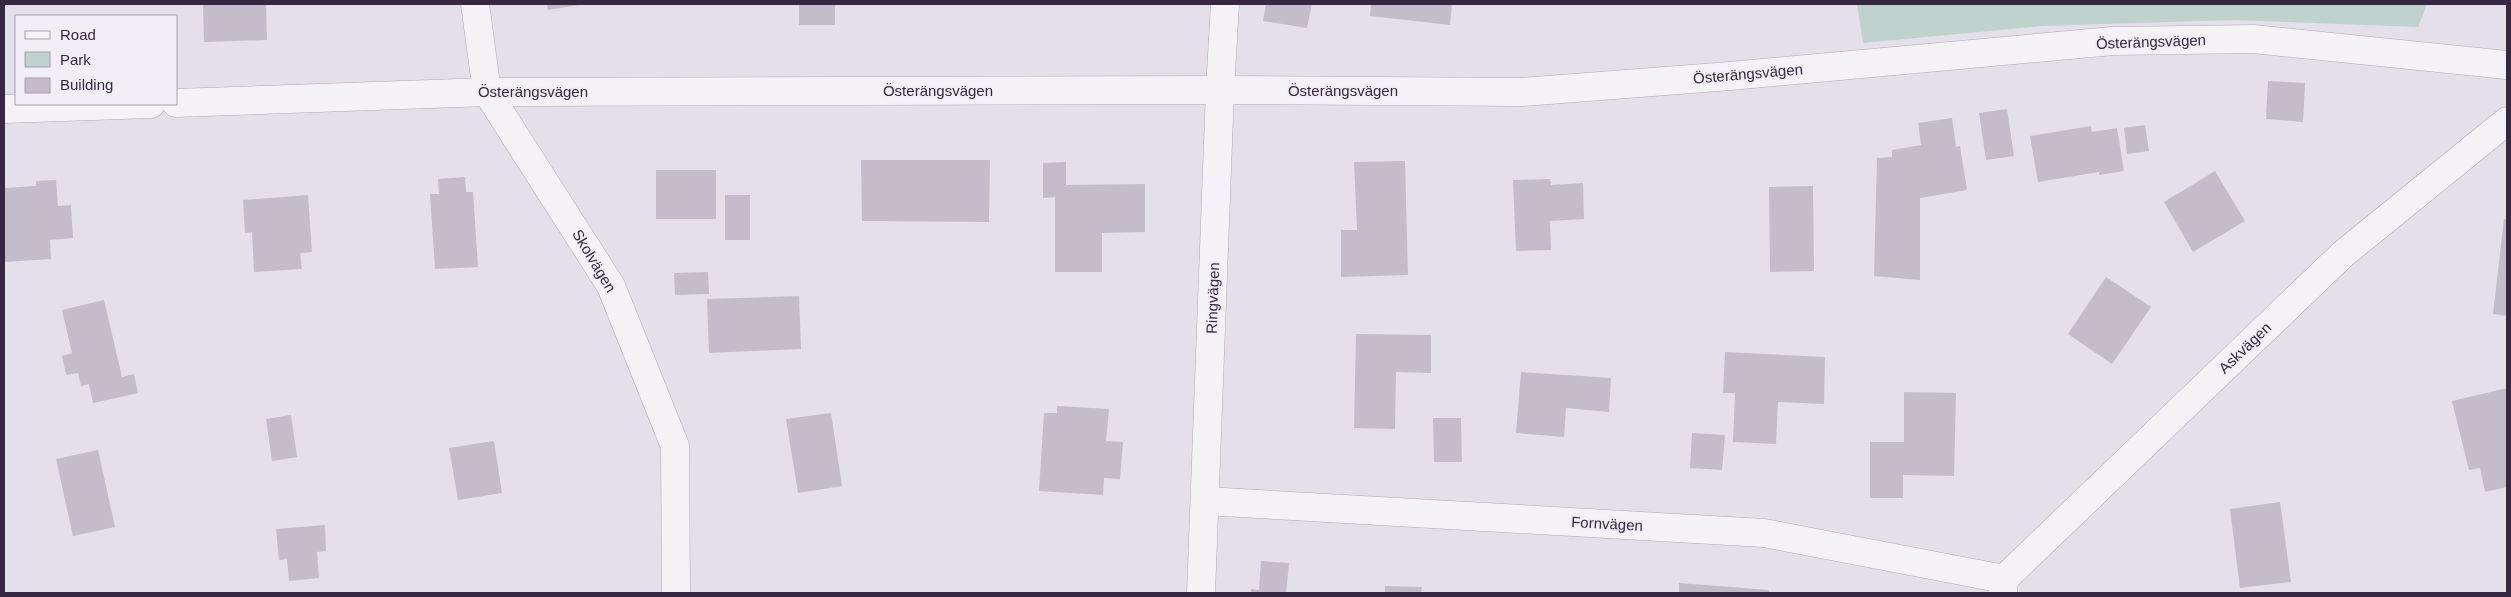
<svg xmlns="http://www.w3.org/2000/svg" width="2511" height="597" viewBox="0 0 2511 597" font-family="Helvetica,sans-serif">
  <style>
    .green { fill: #c0d2cd }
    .building { fill: #c5bccb }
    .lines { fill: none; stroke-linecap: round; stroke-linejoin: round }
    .street-casing { stroke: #b0a8b6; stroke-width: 29 }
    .street { stroke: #f5f2f7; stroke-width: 28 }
    .labels { text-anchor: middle; stroke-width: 4.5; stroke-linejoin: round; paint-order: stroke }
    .street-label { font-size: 15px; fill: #362840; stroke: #f2eef6 }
  </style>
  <rect width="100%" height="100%" fill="#e4dfe8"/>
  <polygon class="green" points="1857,4 2427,4 2418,27 2233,20 2042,26 1863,43"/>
  <g class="building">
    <polygon points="203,4 266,4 267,40 204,42"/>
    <polygon points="547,4 579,4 579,5 548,10"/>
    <rect x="799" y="4" width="36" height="21"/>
    <polygon points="1266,4 1312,4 1307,28 1263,21"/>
    <polygon points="1371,4 1452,4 1450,25 1370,16"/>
    <polygon points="2268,81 2305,83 2303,122 2266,119"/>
    <polygon points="2007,109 2014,156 1986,160 1979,113"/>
    <polygon points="1952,118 1956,147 1960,146 1967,190 1920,198 1920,280 1874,276 1877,158 1892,157 1892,150 1921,145 1918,123"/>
    <polygon points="2145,125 2149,151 2127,154 2124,128"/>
    <polygon points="2091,126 2092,132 2117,128 2124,171 2099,175 2099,172 2038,182 2030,136"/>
    <polygon points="861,160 990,160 989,222 862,221"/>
    <polygon points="1405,161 1408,275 1341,277 1341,230 1357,230 1354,162"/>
    <polygon points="1066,162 1066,185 1145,184 1145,232 1102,233 1102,272 1055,272 1055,197 1043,198 1043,163"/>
    <rect x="656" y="170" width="60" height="49"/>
    <polygon points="2215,171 2245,221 2193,252 2164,202"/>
    <polygon points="465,177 466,192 473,192 478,267 435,269 430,194 439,194 438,179"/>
    <polygon points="1550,179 1551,185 1583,183 1584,219 1550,221 1551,250 1516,251 1513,180"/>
    <polygon points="56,180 58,206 71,205 73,238 50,240 51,259 4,262 4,188 36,186 36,181"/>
    <polygon points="1813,186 1814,271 1770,272 1769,187"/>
    <polygon points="308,195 312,252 300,253 302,269 254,272 252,232 245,233 243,200"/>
    <rect x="725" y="195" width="25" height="45"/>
    <polygon points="2504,219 2507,219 2507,316 2493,314"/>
    <polygon points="708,272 709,294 675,295 674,273"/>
    <polygon points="2106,277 2151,307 2112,364 2068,334"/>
    <polygon points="799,296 801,349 709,353 707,299"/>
    <polygon points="104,300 122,377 134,374 138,393 93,403 89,384 81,386 78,373 66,375 62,356 72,353 62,310"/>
    <polygon points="1356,334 1431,335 1431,373 1396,372 1395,429 1354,428"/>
    <polygon points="1725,352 1825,357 1824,404 1778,402 1776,444 1733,442 1735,393 1723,393"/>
    <polygon points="1521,372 1611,378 1609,412 1566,408 1564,437 1516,433"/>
    <polygon points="2507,388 2507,487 2485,492 2480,468 2469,470 2452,401"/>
    <polygon points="1904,392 1956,393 1954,476 1903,475 1903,498 1870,498 1870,442 1904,442"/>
    <polygon points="1057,406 1109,409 1106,441 1123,442 1120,479 1104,478 1103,495 1039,491 1044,413 1057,413"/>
    <polygon points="831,413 842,486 798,493 786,419"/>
    <polygon points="291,415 297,457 272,461 266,419"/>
    <polygon points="1433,418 1461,418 1462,462 1434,462"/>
    <polygon points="1692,433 1725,435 1722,470 1690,468"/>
    <polygon points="494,441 502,493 458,500 449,448"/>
    <polygon points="98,450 115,527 73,536 56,459"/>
    <polygon points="2280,502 2291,582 2240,588 2230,509"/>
    <polygon points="325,525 326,551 317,552 319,578 289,581 287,559 279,560 276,529"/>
    <polygon points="1261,561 1289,563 1286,593 1251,593 1251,589 1259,590"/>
    <polygon points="1679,583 1769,590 1769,593 1679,593"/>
    <polygon points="1385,586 1422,587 1421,593 1385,593"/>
  </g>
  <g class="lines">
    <g class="street-casing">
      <g id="street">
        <polyline points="475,4 487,92 611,286 675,446 676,593"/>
        <polyline points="176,103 487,92 1220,90 1522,92 1730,76 2113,41 2253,39 2507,65"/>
        <polyline points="4,109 151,104"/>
        <polyline points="1205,501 1764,533 2004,579"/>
        <polyline points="1201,593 1220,90 1225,4"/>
        <polyline points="2003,593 2004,579 2343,254 2507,121"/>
      </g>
    </g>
    <use href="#street" class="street"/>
  </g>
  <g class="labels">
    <g class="street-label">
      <text transform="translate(2151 42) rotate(-2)" y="5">Österängsvägen</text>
      <text transform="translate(1748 74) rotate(-5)" y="5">Österängsvägen</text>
      <text x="938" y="96">Österängsvägen</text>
      <text x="1343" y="96">Österängsvägen</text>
      <text x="533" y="97">Österängsvägen</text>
      <text transform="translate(594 261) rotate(59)" y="5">Skolvägen</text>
      <text transform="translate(1213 298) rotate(-88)" y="5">Ringvägen</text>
      <text transform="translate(2245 348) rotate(-44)" y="5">Askvägen</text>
      <text transform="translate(1607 524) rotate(3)" y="5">Fornvägen</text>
    </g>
  </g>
  <rect width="2511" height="597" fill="none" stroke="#362840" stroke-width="10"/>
  <rect x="15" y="15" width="162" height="90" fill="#f2eef6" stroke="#a79fad"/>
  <rect x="25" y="31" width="25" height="8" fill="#f5f2f7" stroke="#a79fad"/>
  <text x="60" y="40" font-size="15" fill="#362840">Road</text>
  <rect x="25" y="52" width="25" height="15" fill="#c0d2cd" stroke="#a79fad"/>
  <text x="60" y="65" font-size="15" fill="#362840">Park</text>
  <rect x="25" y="78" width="25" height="15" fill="#c5bccb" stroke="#a79fad"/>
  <text x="60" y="90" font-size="15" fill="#362840">Building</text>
</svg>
